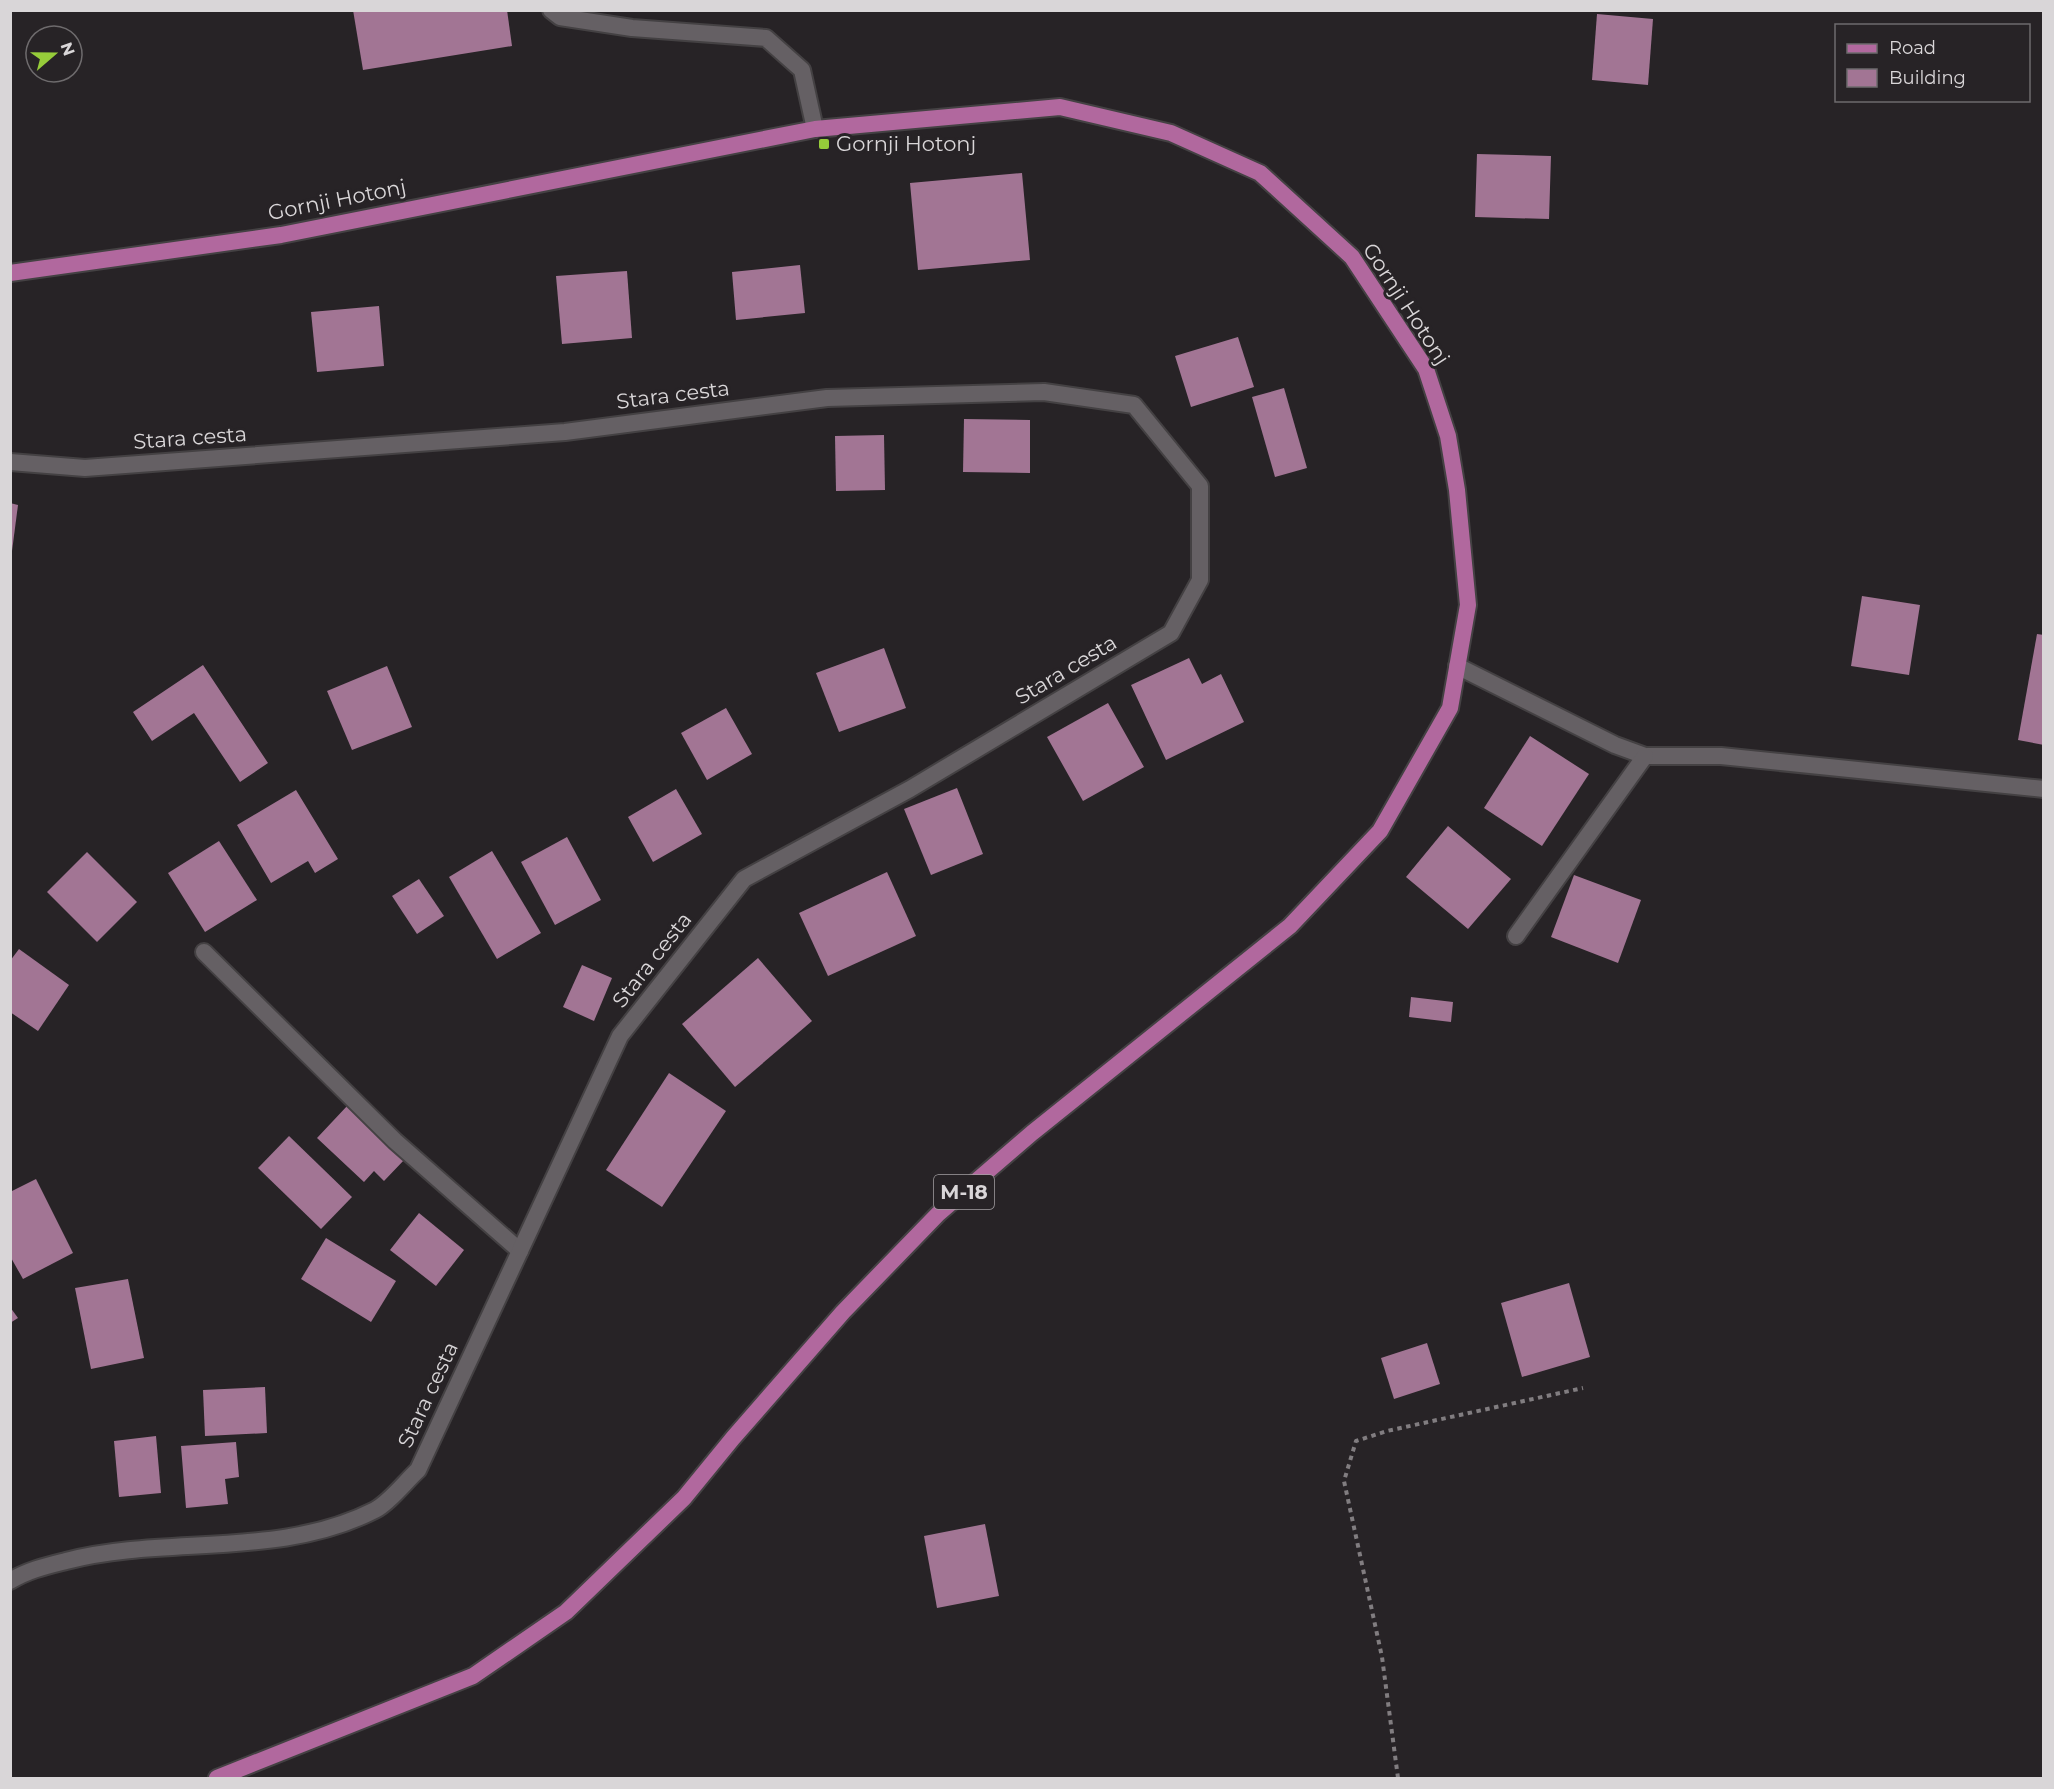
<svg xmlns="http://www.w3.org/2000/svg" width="2054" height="1789" viewBox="0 0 2054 1789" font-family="Montserrat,sans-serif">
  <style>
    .building { fill: #a27594 }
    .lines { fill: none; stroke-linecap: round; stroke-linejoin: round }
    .service-casing { stroke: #444143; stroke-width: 20 }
    .minor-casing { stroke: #444143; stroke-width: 20 }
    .primary-casing { stroke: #444143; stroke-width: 20 }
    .path { stroke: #817d80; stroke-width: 4; stroke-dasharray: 4.5 4.5; stroke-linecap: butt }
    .service { stroke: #656064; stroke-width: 16 }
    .minor { stroke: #656064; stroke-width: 16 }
    .primary { stroke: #b1689e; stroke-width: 16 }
    .poi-dot { fill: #96cc3a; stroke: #272326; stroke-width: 2 }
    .labels { text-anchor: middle; stroke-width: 6; stroke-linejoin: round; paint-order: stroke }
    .shield { fill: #272326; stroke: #a4a0a3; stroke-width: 1.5 }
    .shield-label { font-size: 20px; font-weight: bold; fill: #d9d6d8 }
    .poi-label { font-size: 21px; fill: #d9d6d8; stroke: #272326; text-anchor: start }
    .street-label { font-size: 21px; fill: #d9d6d8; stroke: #272326 }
  </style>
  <rect width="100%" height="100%" fill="#272326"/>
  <g class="building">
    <polygon points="353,10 507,10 512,46 363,70"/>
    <polygon points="1597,14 1653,19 1648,85 1592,80"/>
    <polygon points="1477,154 1551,156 1549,219 1475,217"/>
    <polygon points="1022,173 1030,260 918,270 910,183"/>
    <polygon points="800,265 805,313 736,320 732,272"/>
    <polygon points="627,271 632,338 562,344 556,276"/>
    <polygon points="379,306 384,366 317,372 311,312"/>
    <polygon points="1238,337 1254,387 1191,407 1175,356"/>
    <polygon points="1284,388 1307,468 1275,477 1252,397"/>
    <polygon points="964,419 1030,420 1030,473 963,472"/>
    <polygon points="884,435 885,490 836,491 835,436"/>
    <polygon points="10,503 18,505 12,551 10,551"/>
    <polygon points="1862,596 1920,605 1909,675 1851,666"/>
    <polygon points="2037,634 2044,635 2044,745 2018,740"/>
    <polygon points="884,648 906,708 839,732 816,673"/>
    <polygon points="1189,658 1202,684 1221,674 1244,722 1166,760 1131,685"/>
    <polygon points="203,665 268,763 240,782 194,713 152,741 133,712"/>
    <polygon points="387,666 412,727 352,750 327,691"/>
    <polygon points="1108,703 1144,767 1083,801 1047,737"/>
    <polygon points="726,708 752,754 707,780 681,733"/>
    <polygon points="1530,736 1589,774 1542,846 1484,808"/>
    <polygon points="957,788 983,854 931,875 904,809"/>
    <polygon points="676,789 702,834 653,862 628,817"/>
    <polygon points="296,790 338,859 315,873 308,861 271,883 237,825"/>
    <polygon points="1448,826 1511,879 1468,929 1406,877"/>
    <polygon points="567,837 601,900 555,925 521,862"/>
    <polygon points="219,841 257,900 205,932 168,873"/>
    <polygon points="492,851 541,933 497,959 449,877"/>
    <polygon points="87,852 137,902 97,942 47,892"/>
    <polygon points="887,872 916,936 828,976 799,913"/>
    <polygon points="1574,875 1641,900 1618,963 1551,937"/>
    <polygon points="419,879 444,916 417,934 392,896"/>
    <polygon points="19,949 69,985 38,1031 10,1012 10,961"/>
    <polygon points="758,958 812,1021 735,1087 682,1024"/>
    <polygon points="582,965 612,978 594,1021 563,1007"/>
    <polygon points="1411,997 1453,1002 1451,1022 1409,1017"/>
    <polygon points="669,1073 726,1111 662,1207 606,1170"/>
    <polygon points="348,1105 405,1159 384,1181 374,1171 364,1182 317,1138"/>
    <polygon points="289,1136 352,1197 321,1229 258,1168"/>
    <polygon points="36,1179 73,1253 23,1279 10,1256 10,1192"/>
    <polygon points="419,1213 464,1250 436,1286 390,1250"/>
    <polygon points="326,1238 396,1281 371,1322 301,1279"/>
    <polygon points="128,1279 144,1358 91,1369 75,1288"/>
    <polygon points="1569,1283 1590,1357 1522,1377 1501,1303"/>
    <polygon points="10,1307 18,1318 10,1323"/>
    <polygon points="1427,1343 1440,1384 1394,1399 1381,1358"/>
    <polygon points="265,1387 267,1433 205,1436 203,1390"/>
    <polygon points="156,1436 161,1493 119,1497 114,1441"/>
    <polygon points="236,1442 239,1477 225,1479 228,1504 186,1508 181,1446"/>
    <polygon points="985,1524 999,1596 937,1608 924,1536"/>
  </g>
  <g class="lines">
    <g class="service-casing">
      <g id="service">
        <polyline points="1457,666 1615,745 1645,756 1721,756 2044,789"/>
        <polyline points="1516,936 1645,756"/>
        <polyline points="204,952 395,1141 520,1251"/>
      </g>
    </g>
    <g class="minor-casing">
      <g id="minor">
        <polyline points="551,10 560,17 632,28 766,38 802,70 815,129"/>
        <path d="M10 462 85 468 565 432 827 398 1044 392 1134 405 1200 486V580L1171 633 910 789 744 879 620 1036 418 1470C405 1482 390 1502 375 1510 279 1559 166 1535 66 1561 46 1566 28 1570 10 1581"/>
      </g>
    </g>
    <g class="primary-casing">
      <polyline id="primary" points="10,273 281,235 815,129 1060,107 1171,133 1260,173 1352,257 1426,369 1448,436 1457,490 1468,605 1450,708 1380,831 1290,926 1032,1133 938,1214 843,1312 733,1438 684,1498 566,1612 473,1676 217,1778"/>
    </g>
    <polyline class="path" points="1398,1778 1382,1657 1344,1481 1356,1441 1387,1431 1583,1388"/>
    <use href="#service" class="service"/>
    <use href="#minor" class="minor"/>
    <use href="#primary" class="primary"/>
  </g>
  <rect class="poi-dot" x="818" y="138" width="12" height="12" rx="3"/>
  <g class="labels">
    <rect class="shield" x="934" y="1175" width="60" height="34" rx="4.5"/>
    <g class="shield-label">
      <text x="964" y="1199">M-18</text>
    </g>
    <g class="poi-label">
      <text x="836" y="151">Gornji Hotonj</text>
    </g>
    <g class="street-label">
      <text transform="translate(337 200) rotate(-11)" y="7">Gornji Hotonj</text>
      <text transform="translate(1406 304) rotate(57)" y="7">Gornji Hotonj</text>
      <text transform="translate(673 395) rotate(-7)" y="7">Stara cesta</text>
      <text transform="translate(190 438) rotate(-4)" y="7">Stara cesta</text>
      <text transform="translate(1066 670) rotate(-31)" y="7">Stara cesta</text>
      <text transform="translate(652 960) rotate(-52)" y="7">Stara cesta</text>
      <text transform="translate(428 1395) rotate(-65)" y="7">Stara cesta</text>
    </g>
  </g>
  <rect width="2054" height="1789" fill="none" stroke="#d9d6d8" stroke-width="24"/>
  <rect x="1835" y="24" width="195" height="78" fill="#272326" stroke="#6e6b6d" stroke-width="1.5"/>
  <rect x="1847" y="44" width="30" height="9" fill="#b1689e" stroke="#6e6b6d" stroke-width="1.5"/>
  <text x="1889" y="54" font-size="18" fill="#d9d6d8">Road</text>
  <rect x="1847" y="69" width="30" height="18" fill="#a27594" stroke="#6e6b6d" stroke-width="1.5"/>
  <text x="1889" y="84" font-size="18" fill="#d9d6d8">Building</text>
  <g transform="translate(54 54) rotate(70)"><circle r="28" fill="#272326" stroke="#6e6b6d" stroke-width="1.5"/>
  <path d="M0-4.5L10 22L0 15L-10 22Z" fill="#96cc3a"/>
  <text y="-9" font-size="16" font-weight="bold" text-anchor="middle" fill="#d9d6d8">N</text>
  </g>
</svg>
